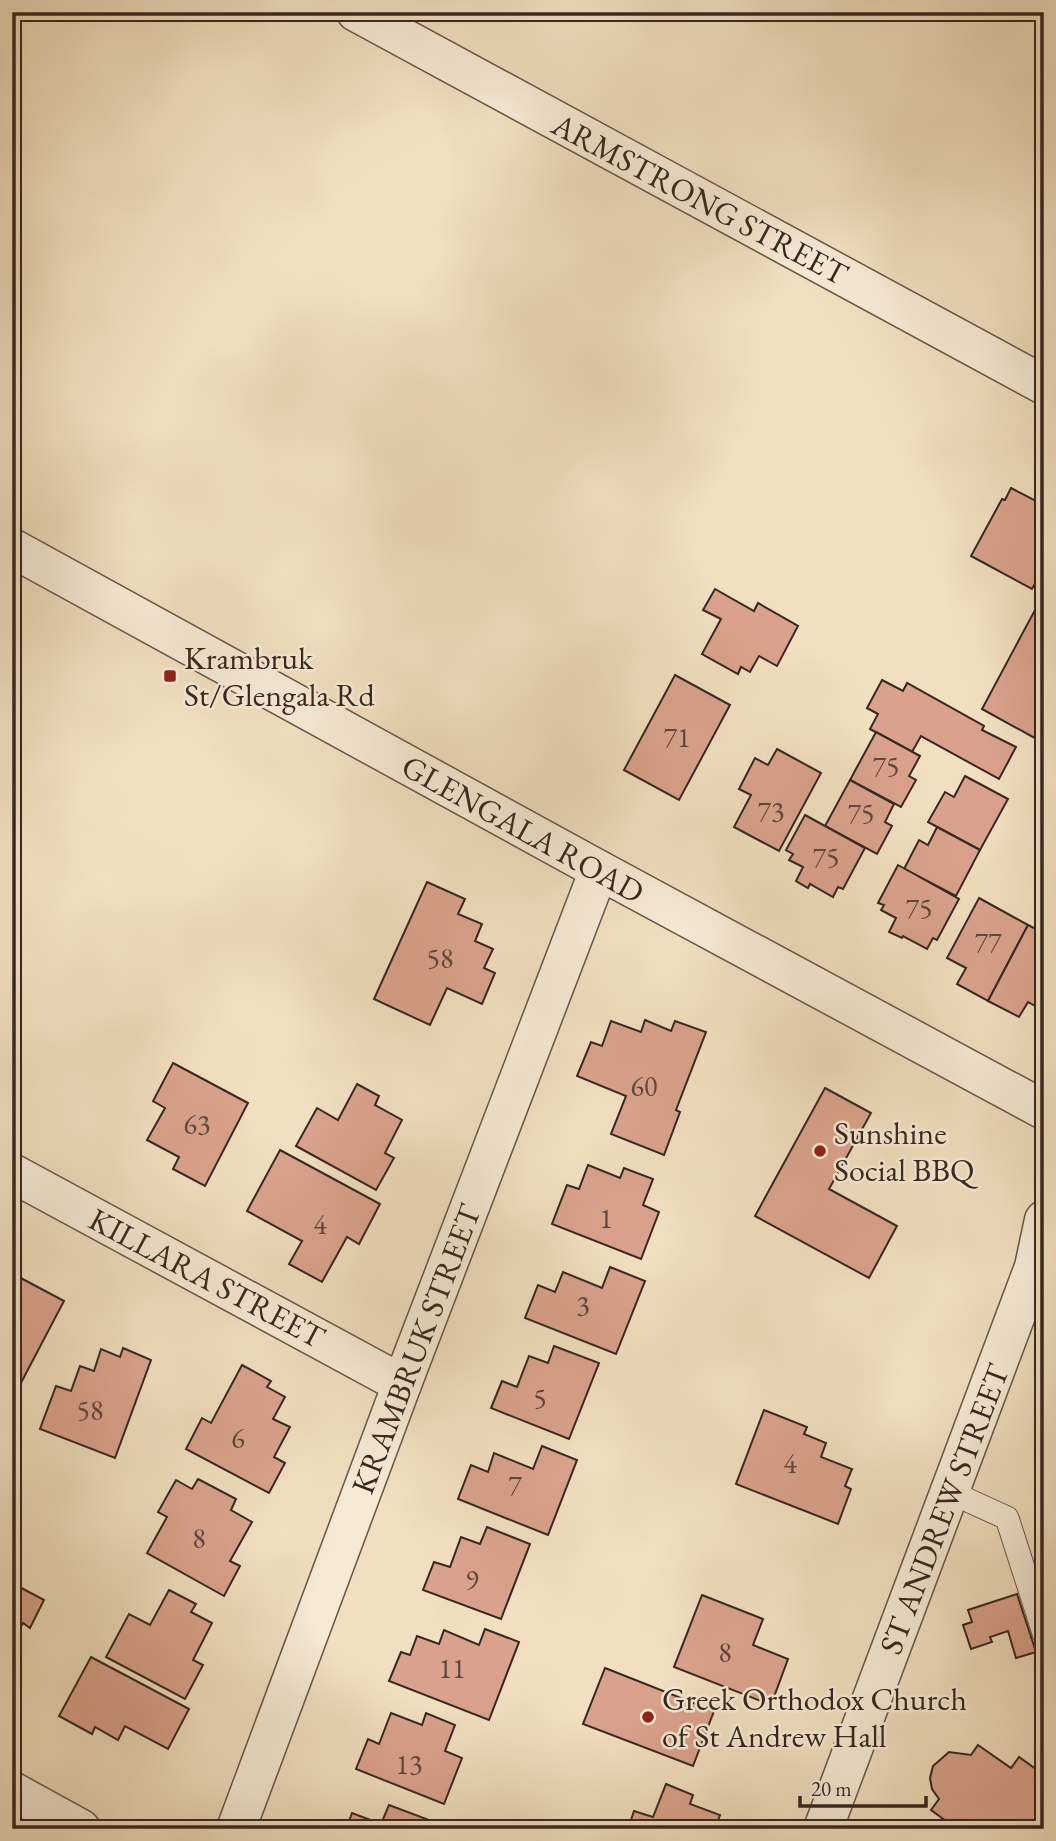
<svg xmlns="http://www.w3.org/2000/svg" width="1056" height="1841" viewBox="0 0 1056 1841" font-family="'EB Garamond',serif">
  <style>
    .building { fill: #daa28c; stroke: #372720; stroke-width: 2 }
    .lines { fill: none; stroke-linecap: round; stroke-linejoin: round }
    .service-casing { stroke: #665548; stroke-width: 25 }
    .minor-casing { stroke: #665548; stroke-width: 41 }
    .tertiary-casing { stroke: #665548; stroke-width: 41 }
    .service { stroke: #f6ead5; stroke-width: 23 }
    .minor { stroke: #f6ead5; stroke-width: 38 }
    .tertiary { stroke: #f6ead5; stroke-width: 38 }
    .poi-dot { fill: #8f2418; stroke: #f6ead5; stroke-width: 2.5 }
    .labels { text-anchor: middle; stroke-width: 5; stroke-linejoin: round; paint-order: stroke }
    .number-label { font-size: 28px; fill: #60463b }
    .street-label { font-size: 32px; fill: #372720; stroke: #f6ead5 }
    .poi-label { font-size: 32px; fill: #372720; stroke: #f6ead5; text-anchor: start }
  </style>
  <rect width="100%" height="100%" fill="#f1dfbf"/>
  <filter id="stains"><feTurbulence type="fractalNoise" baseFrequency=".00286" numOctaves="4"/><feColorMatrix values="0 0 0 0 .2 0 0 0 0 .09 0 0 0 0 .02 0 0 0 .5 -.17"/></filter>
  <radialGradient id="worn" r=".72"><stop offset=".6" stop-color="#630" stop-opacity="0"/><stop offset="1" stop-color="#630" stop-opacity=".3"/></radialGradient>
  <g class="building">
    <polygon points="1011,488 1044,505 1044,567 1032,589 971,556 1002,499 1005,500"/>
    <polygon points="715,589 754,611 758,603 798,626 777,666 759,656 750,672 741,667 738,674 702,654 721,619 703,610"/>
    <polygon points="1035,610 1044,615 1044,738 1042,742 982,709"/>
    <polygon points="675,675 730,705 679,800 624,770"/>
    <polygon points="882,680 903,691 907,683 984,726 982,730 1016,747 999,779 921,736 912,752 870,729 878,714 867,708"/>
    <polygon points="876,732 920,756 909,776 916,780 901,807 850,780"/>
    <polygon points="777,749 821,773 779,851 734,827 751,795 739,789 755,758 768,765"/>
    <polygon points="965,776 1008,799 980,850 928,822 945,792 954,797"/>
    <polygon points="850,780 894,804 885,822 892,826 877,854 825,826"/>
    <polygon points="805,815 865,848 843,889 838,887 833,897 810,884 808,888 796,881 803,867 789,860 793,854 786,850"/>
    <polygon points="937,827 980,850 956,896 904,869 919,840 928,845"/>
    <polygon points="898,865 959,899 937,940 933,938 927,949 903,936 902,938 889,932 896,918 881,910 884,905 878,903"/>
    <polygon points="427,882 465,899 458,914 482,924 475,941 493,949 484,968 495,973 482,1004 447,988 430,1025 374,999"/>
    <polygon points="979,898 1028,925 988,1001 957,984 966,968 947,958"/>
    <polygon points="1028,925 1044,933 1044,1011 1028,1002 1019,1017 988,1001"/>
    <polygon points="645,1020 671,1031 675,1021 706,1032 676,1110 680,1112 664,1155 611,1134 626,1096 577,1076 591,1042 602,1046 611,1021 641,1032"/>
    <polygon points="173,1063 248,1103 205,1186 173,1169 179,1157 147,1140 165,1108 153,1101"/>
    <polygon points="357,1084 379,1096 375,1105 402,1120 385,1153 394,1158 376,1190 296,1146 317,1108 338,1120"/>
    <polygon points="825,1088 871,1113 829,1189 897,1226 869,1278 755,1216"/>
    <polygon points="280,1150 380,1204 359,1244 347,1237 322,1282 289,1264 302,1241 247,1211"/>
    <polygon points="588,1165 620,1178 624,1168 653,1179 643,1205 659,1212 641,1259 552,1224 567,1185 579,1189"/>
    <polygon points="610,1267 645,1281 616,1354 525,1318 538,1285 555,1292 563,1272 602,1288"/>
    <polygon points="17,1276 64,1301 12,1400 12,1285"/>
    <polygon points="554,1346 599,1363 569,1439 491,1408 502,1381 517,1387 529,1356 548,1363"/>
    <polygon points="123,1348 151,1360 115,1458 40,1429 56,1386 71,1391 80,1366 94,1371 101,1349 120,1357"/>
    <polygon points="242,1365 271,1381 267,1387 285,1397 273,1419 290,1427 274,1457 285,1463 269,1493 186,1449 202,1418 211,1423"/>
    <polygon points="764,1410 807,1427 804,1434 826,1443 821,1457 852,1469 845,1486 851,1489 838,1524 736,1484"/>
    <polygon points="542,1446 577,1460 548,1535 458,1499 471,1465 488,1472 494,1453 533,1469"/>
    <polygon points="1044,1461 1044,1484 1041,1484 1035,1464"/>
    <polygon points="198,1479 236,1499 231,1510 252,1522 230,1561 240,1566 224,1596 147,1553 167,1517 158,1512 176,1480 192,1489"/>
    <polygon points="487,1527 530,1544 501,1619 423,1590 434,1562 450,1567 461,1537 480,1544"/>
    <polygon points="12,1583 44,1600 30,1628 23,1623 12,1643"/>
    <polygon points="169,1590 196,1604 191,1612 212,1623 193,1660 203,1665 185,1699 106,1657 129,1614 150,1625"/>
    <polygon points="1017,1594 1036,1652 1016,1658 1008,1631 990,1637 992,1642 971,1649 963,1625 972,1622 968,1610"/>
    <polygon points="702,1595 763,1619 753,1645 788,1659 771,1705 674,1667"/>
    <polygon points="485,1629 519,1642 489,1720 389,1681 401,1652 410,1655 417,1636 439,1644 444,1630 479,1645"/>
    <polygon points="91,1657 189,1709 168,1749 125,1726 118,1740 95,1727 92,1734 59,1716"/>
    <polygon points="605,1668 714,1711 693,1766 583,1724"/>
    <polygon points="391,1713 422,1725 426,1713 455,1725 445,1751 462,1758 444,1804 356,1769 368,1739 379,1744"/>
    <polygon points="978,1745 1011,1768 1019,1757 1044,1775 1044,1781 1039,1788 1044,1792 1044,1829 957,1829 931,1810 939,1799 932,1789 930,1778 933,1766 949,1752 971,1755"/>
    <polygon points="666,1784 693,1795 690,1804 720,1815 715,1829 628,1829 634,1811 653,1817"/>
    <polygon points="389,1805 437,1823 435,1829 346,1829 352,1813 381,1824"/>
  </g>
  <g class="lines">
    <g class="service-casing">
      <polyline id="service" points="950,1492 1007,1518 1044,1633"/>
    </g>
    <g class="minor-casing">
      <g id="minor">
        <polyline points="356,12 1044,385"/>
        <polyline points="12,1173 402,1384"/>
        <polyline points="12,1791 81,1829"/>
        <polyline points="236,1829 402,1384 599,870"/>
        <polyline points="823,1829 1034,1267 1044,1220"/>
      </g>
    </g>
    <g class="tertiary-casing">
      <polyline id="tertiary" points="12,548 599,870 1044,1110"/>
    </g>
    <use href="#service" class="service"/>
    <use href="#minor" class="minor"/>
    <use href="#tertiary" class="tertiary"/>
  </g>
  <g class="poi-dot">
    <rect x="163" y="669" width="14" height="14" rx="3.5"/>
    <circle cx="820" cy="1151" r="7"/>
    <circle cx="648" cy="1717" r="7"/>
  </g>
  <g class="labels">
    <g class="number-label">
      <text x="677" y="747">71</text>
      <text x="886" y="776">75</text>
      <text x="771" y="821">73</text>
      <text x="861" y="823">75</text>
      <text x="826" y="867">75</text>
      <text x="919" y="918">75</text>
      <text x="988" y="952">77</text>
      <text x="440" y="968">58</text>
      <text x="644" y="1096">60</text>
      <text x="197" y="1134">63</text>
      <text x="606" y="1228">1</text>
      <text x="320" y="1234">4</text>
      <text x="583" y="1315">3</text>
      <text x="540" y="1408">5</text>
      <text x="90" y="1420">58</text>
      <text x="238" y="1448">6</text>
      <text x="790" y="1473">4</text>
      <text x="515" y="1495">7</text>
      <text x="199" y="1548">8</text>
      <text x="472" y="1589">9</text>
      <text x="725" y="1662">8</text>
      <text x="452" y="1678">11</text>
      <text x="409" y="1774">13</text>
    </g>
    <g class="street-label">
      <text transform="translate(700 199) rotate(28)" y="11">ARMSTRONG STREET</text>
      <text transform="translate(523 829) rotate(29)" y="11">GLENGALA ROAD</text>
      <text transform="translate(207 1278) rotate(28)" y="11">KILLARA STREET</text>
      <text transform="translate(416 1349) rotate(-69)" y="11">KRAMBRUK STREET</text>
      <text transform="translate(944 1509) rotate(-69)" y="11">ST ANDREW STREET</text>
    </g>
    <g class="poi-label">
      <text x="184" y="669">Krambruk<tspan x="184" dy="37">St/Glengala Rd</tspan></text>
      <text x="834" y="1144">Sunshine<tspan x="834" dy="37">Social BBQ</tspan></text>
      <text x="662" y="1710">Greek Orthodox Church<tspan x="662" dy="37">of St Andrew Hall</tspan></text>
    </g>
  </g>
  <rect width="1056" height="1841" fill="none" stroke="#f1dfbf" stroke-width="42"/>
  <rect x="14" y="14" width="1028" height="1813" fill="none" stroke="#372720" stroke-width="3.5"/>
  <rect x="21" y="21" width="1014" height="1799" fill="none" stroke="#372720" stroke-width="2"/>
  <path d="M800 1796v10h126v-10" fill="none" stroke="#372720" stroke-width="3.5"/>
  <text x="811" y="1796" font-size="21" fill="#372720" stroke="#f6ead5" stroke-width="5" paint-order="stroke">20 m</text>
  <rect width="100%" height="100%" filter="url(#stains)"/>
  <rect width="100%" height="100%" fill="url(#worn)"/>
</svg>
